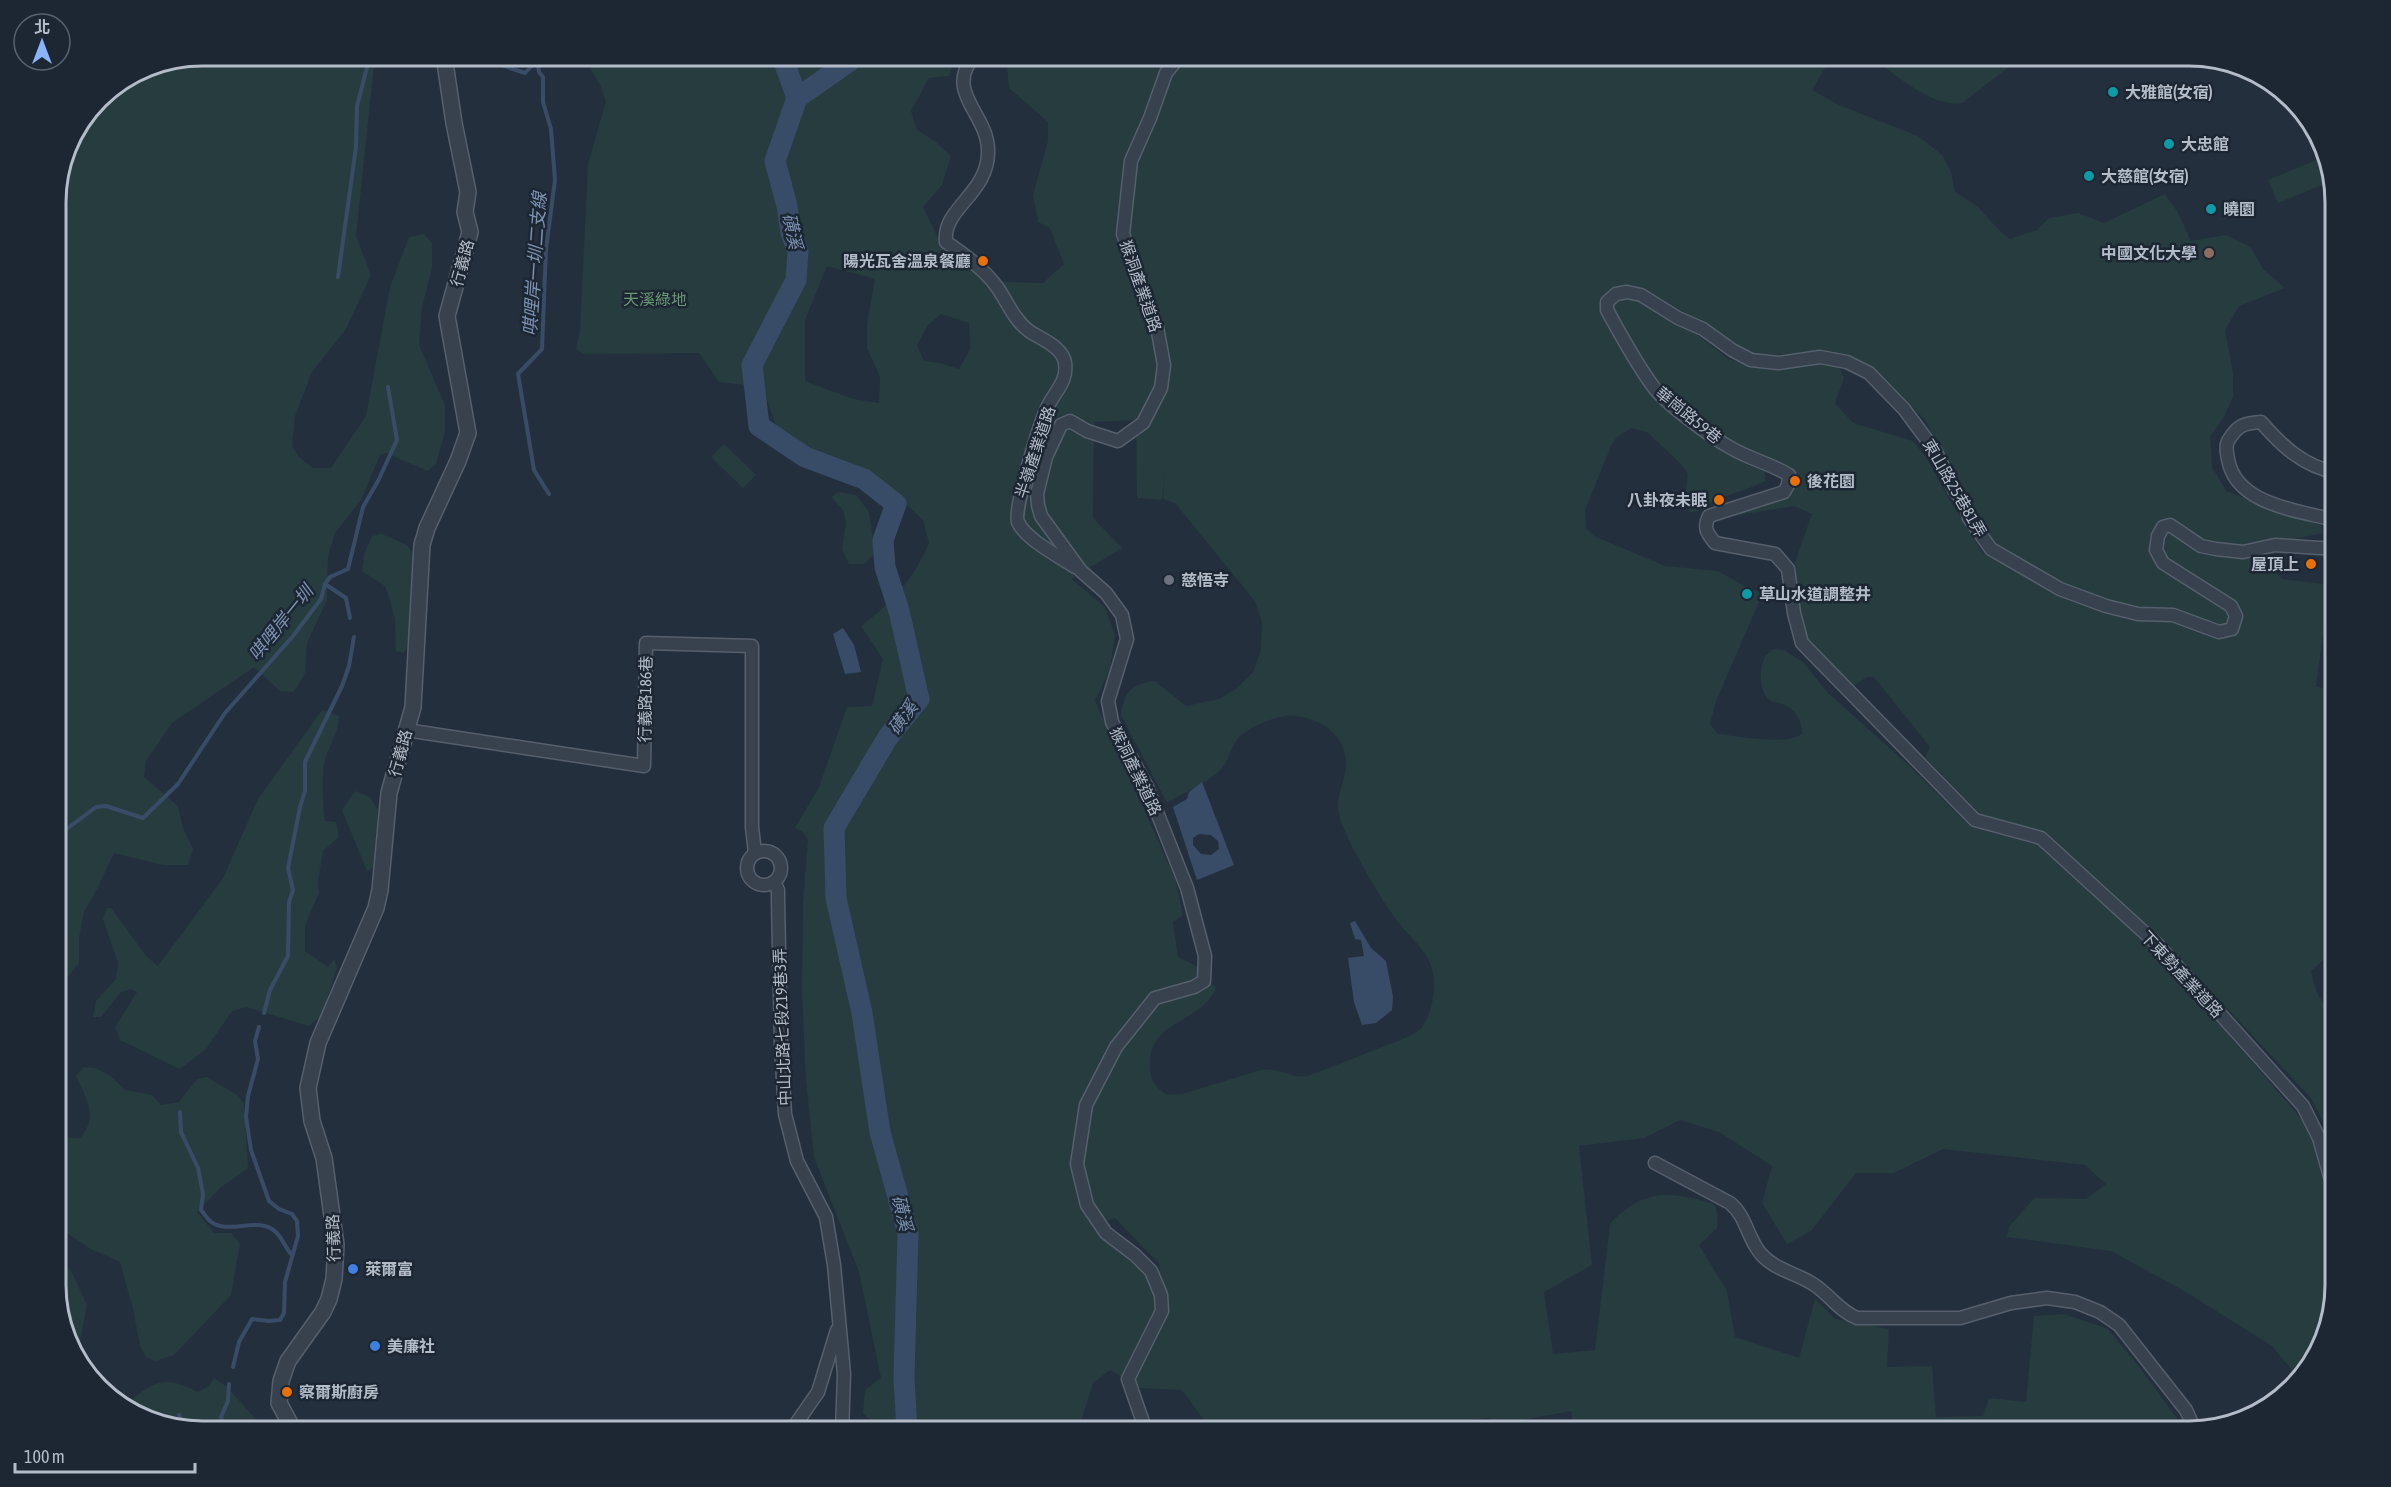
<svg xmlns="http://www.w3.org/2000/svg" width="2391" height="1487" viewBox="0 0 2391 1487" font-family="'Asap Condensed','Noto Sans TC',sans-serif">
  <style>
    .green { fill: #263c3f; fill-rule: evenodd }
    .water { fill: #394c67; fill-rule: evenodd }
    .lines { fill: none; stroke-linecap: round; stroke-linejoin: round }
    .stream { stroke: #394c67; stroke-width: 4 }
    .river { stroke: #394c67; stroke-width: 21 }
    .minor-casing { stroke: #565f6c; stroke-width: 15 }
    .tertiary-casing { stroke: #565f6c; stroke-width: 18 }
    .minor { stroke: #38414e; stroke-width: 12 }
    .tertiary { stroke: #38414e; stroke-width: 15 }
    .culture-dot { fill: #0f9aa8; stroke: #1d2633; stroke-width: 2 }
    .education-dot { fill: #8d6e63; stroke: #1d2633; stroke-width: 2 }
    .food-dot { fill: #e8710a; stroke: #1d2633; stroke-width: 2 }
    .worship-dot { fill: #6b7280; stroke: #1d2633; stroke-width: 2 }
    .shop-dot { fill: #3f7fe0; stroke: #1d2633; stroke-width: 2 }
    .labels { text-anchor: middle; stroke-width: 5; stroke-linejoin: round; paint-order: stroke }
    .poi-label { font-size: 16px; font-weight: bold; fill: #b4bcc9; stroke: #1d2633; text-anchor: start }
    .street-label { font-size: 16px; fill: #b4bcc9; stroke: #1d2633 }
    .park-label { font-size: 16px; fill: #6b9a76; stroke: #1d2633 }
    .water-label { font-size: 18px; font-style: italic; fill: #7c92b1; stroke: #1d2633 }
    .rim { fill: none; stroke: #b4bcc9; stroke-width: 3 }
  </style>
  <rect width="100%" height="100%" fill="#242f3e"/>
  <g class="green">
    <path d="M202 56H375L356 236 371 275 346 329 312 372 295 416 292 446 299 457 313 468H331L366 416 390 287 409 237 424 234 432 243V268L422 307 419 345 445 405V432L436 464 428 471 386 453 380 455 361 500 335 533 328 556 327 600 307 643 305 673 294 692 280 691 254 667 172 723 146 761 144 777 178 806 183 828 193 849 188 865H163L114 853 97 889 84 912 79 938V963L56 992V919C65 903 60 886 56 870V192L67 145 99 98 146 66Z"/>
    <path d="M583 56H953L956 59 949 76 929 78 911 111 917 130 936 142 951 156 942 185 923 207 938 238 974 268 1004 282 1043 283 1064 264 1050 228 1038 222 1033 195 1048 141V122L1009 88 1007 66 1016 56H1832L1812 90 1839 105 1918 136 1942 155 1951 172 1955 192 1977 206 1999 230 2010 239 2037 230 2049 218 2078 213 2104 223 2165 194 2177 211 2191 241 2226 235 2251 247 2263 269 2285 288 2239 306 2225 330 2233 373V397L2224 417 2210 437 2212 467 2226 491 2321 525 2323 533 2242 550 2202 543 2173 523 2153 550 2227 608 2231 617 2228 625 2218 628 2140 611 2102 599 2065 584 1995 544 1925 420 1885 378 1850 356 1824 351 1759 356 1729 340 1662 299 1633 285 1616 288 1605 295 1601 304 1606 319 1652 397 1687 428 1765 472V481C1749 490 1731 493 1715 501 1705 505 1700 513 1689 512L1685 495 1688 474 1681 464 1647 432 1631 428 1617 437 1612 444 1585 510 1586 528 1594 536 1665 566 1718 571 1750 589 1763 593 1716 701 1710 724 1718 734C1738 736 1786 746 1802 734 1802 721 1795 708 1782 704 1778 703 1773 702 1769 700 1759 691 1759 670 1764 659 1765 655 1770 652 1773 649L1784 650 1804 663 1827 692 1906 763 1971 827 2039 845 2153 948 2293 1109 2316 1139 2335 1188V1286L2316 1359 2298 1377 2272 1346 2186 1292 2111 1251 2007 1237 2009 1227 2034 1198 2086 1199 2106 1184 2085 1165 1943 1149 1894 1173H1856L1811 1231 1787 1244 1762 1203 1772 1166 1719 1132 1680 1120 1644 1138 1579 1146 1592 1265 1544 1292 1553 1354 1595 1350 1610 1224C1643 1188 1671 1191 1714 1204L1718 1214 1717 1228 1699 1245 1727 1291 1735 1337 1799 1358 1815 1299 1835 1319 1889 1329 1887 1367 1932 1366 1936 1417 1983 1416 1989 1398 2026 1402 2034 1316 2064 1314 2108 1329 2138 1365 2186 1431H1574L1571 1411 1493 1425 1490 1418 1467 1420 1468 1431H1212L1182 1390 1140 1388 1110 1370 1093 1383 1078 1431H881L863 1413 865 1390 881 1378 859 1272 814 1157 806 1081 802 991 803 901 808 840 803 832 795 828 819 787 847 707 872 706 883 659 861 626C893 602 912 581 929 543L923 520 905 503 885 487 798 450 784 437 776 427 763 387 719 382 699 353 583 354 576 349 580 331 588 164 606 101 600 85ZM827 266 875 279 867 323V348L880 377 879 403 853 399 805 381V320ZM941 314 969 323 970 349 959 369 940 363 924 361 917 345 928 325ZM1136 420 1137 498 1162 500 1165 471 1163 499 1175 503 1255 601 1262 623 1261 650 1253 672 1236 689 1219 699 1186 706 1155 681C1132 683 1124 692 1121 715L1167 803C1183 793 1209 782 1221 769 1229 761 1230 750 1236 741 1245 727 1281 713 1297 716 1323 720 1347 736 1346 766 1345 784 1335 795 1339 814 1344 838 1382 901 1398 922 1408 935 1422 946 1429 961 1438 979 1434 1011 1422 1027 1419 1031 1413 1034 1408 1037L1308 1076C1292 1079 1279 1067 1261 1070L1182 1094 1167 1095C1155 1087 1150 1080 1150 1065 1149 1019 1201 1024 1216 988L1196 966 1178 957 1173 922 1183 915 1175 878 1095 701 1110 669 1115 635 1105 607 1071 579 1122 548 1093 518 1094 422ZM1115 1218 1159 1264 1160 1270C1126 1269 1119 1249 1107 1221Z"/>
    <path d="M1869 56H2023L1962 103C1932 108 1894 73 1869 56Z"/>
    <polygon points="2324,157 2332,181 2278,203 2268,180"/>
    <path d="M1625 297 1639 300 1699 336 1728 359 1755 366 1791 368 1829 362 1839 367 1844 378 1835 403 1853 423 1913 441 1926 457 1949 499 1982 552 2060 595 2172 620 2217 638 2235 634 2240 618 2166 561 2160 550 2165 532 2170 530C2179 536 2191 547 2202 550 2232 558 2261 551 2282 579L2324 584 2328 597 2316 686 2335 693V949L2311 971C2315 987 2317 1003 2335 1009V1178L2330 1135 2311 1098 2166 943 2047 833 1980 814 1925 757 1930 747 1874 677H1867L1851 687 1808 639 1799 611 1793 568 1812 514 1794 506 1738 515 1743 510 1790 497 1796 486 1794 473 1790 467 1755 454 1720 433 1664 389 1647 369 1612 306 1614 300Z"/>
    <polygon points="724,444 756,475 743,488 711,457"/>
    <polygon points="838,492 856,495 869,512 875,553 864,564 849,564 842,549 846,522 843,510 831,497"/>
    <path d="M382 534 407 545 413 554C411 578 416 635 404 653L396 651 395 619 388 594 385 586 362 571 364 554 372 536Z"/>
    <path d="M322 710 339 716C339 733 329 745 325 760 321 773 323 807 325 821L336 822 339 837 323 851 318 881 319 893 305 925V951L328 967 334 959 337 967 322 1015 309 1026 246 1007 232 1011 206 1049 180 1069 120 1040 115 1027 137 992 131 989 121 992 101 1017H93L96 1001 116 979 118 963 103 919 107 908H111L147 957 158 966 223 878 258 799Z"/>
    <polygon points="355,791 370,797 378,810 373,868 367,871 342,810"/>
    <path d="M84 1067 95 1068 111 1076 125 1090 152 1095 161 1105 179 1102 197 1079 207 1077 237 1095 244 1103 248 1168 220 1188 197 1212 214 1233H231L240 1244 231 1295 174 1355 155 1361 146 1357 140 1346 133 1309 120 1262 91 1249 56 1226V1138H80C99 1117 86 1098 76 1076Z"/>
    <polygon points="56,1257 70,1269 87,1305 78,1352 74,1356 56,1295"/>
    <path d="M214 1378 227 1387 261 1425 263 1431H202L128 1412 123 1407C153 1383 160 1373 198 1392L209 1386Z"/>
  </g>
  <g class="water">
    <polygon points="843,628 854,645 861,672 845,674 833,634"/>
    <path d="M1202 782 1234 865 1197 880 1173 807 1187 799 1189 792ZM1199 834 1211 835 1218 841 1219 849 1211 855 1201 854 1193 845V838Z"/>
    <polygon points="1355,921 1371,948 1386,961 1393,997 1392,1010 1376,1023 1362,1025 1354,1002 1348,958 1364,956 1361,940 1355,939 1350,923"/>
  </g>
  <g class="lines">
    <g class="stream">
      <polyline points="456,59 474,56 525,73 537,60"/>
      <polyline points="537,60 539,72 543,77 543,102 551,129 555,180 546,249 542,349 518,374 534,470 549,494"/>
      <polyline points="338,277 356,147 357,106 370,56"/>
      <polyline points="325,584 346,598 350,618"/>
      <polyline points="56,837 96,807 106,806 143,818 178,784 225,713 293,636 321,599 325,584 330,577 348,569 363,507 378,481 397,440 388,387"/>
      <polyline points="264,1013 270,990 288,956 289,902 293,890 288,868 300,807 305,791 305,762 342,686 349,666 354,637"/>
      <path d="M180 1112 181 1132 198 1168 203 1194 201 1210C204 1213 207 1219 210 1221 227 1235 254 1218 272 1229 282 1235 284 1247 292 1255"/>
      <polyline points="233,1367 239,1342 252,1319 269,1321 280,1320 284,1313 285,1282 298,1236 297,1221 292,1214 279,1209 269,1201 251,1150 246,1117 248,1096 258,1059 255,1041 259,1027"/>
      <polyline points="179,1415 183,1427"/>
      <polyline points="224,1431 221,1417 228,1401 229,1384"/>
    </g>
    <g class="river">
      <polyline points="782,56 797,98 775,161 787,206 791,233 798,251 796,280 752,365 759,426 805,457 864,479 896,504 883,540 885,567 899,611 919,699 888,737 834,828 836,898 862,1013 880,1132 908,1233 904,1378 907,1431"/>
      <polyline points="797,98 850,61 854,56"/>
    </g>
    <g class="minor-casing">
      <g id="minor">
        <path d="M974 56C944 92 987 113 988 149 990 194 942 207 946 242 965 255 984 269 997 287 1007 301 1014 320 1029 331 1041 339 1063 347 1065 363 1068 382 1054 392 1047 408 1040 423 1013 510 1018 522 1025 539 1060 557 1075 567"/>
        <path d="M2335 472C2304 467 2281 445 2261 422 2243 423 2237 426 2228 441 2225 447 2227 453 2228 459 2235 503 2294 510 2330 519L2335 523"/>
        <path d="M2335 549 2275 545 2243 552 2216 549 2201 546 2170 525 2163 527 2158 536 2156 550 2163 563 2231 606 2236 616 2232 629 2219 632 2173 615 2138 614 2106 606 2060 589 1991 549 1969 518 1965 503 1954 490 1936 452 1904 409 1869 373 1847 362 1820 357 1778 363 1751 360 1732 350 1703 329 1678 318 1641 295 1627 292 1616 294 1607 302V310C1622 337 1636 364 1655 389 1669 406 1711 437 1731 448 1750 459 1771 464 1789 475L1788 485 1784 492 1709 516C1703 528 1707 533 1715 543L1775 554 1788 569 1794 613 1802 643 1975 820 2041 838 2158 945 2303 1106 2319 1138 2331 1180 2335 1183"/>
        <polyline points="406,730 644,766 646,643 752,646 752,827 755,853"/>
        <circle cx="764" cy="868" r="17"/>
        <polyline points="774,882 778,890 778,900 781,1046 785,1114 797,1161 826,1217 834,1265 844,1374 842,1431"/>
        <path d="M1655 1163 1730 1203C1747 1217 1747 1238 1761 1254 1775 1270 1796 1273 1813 1284 1829 1294 1839 1311 1857 1318H1960L2011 1303 2047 1298 2075 1302 2100 1312 2119 1325 2186 1410 2195 1430"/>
        <polyline points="791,1431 818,1392 837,1330"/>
        <polyline points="1146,1431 1128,1379 1162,1311 1161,1295 1151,1271 1135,1255 1106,1233 1087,1205 1077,1164 1086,1105 1116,1047 1155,998 1194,987 1204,981 1205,956 1187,888 1147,787 1112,722 1108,701 1127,639 1122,615 1106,593 1081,571 1041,516 1038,505 1037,494 1046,457 1061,425 1070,421 1087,431 1118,441 1143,423 1161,388 1164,365 1157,327 1123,234 1131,161 1150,118 1166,73 1180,56"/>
      </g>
    </g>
    <g class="tertiary-casing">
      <polyline id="tertiary" points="294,1431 279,1403 281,1381 288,1361 323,1312 329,1299 334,1279 336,1245 324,1158 312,1121 308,1088 318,1043 376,908 380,890 389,793 413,707 422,545 427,528 458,461 468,433 447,316 470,232 465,212 468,192 454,123 444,56"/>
    </g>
    <use href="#minor" class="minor"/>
    <use href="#tertiary" class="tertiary"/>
  </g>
  <g class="culture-dot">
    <circle cx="2113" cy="92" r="6"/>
    <circle cx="2169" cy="144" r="6"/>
    <circle cx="2089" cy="176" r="6"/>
    <circle cx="2211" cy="209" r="6"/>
    <circle cx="1747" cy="594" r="6"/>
  </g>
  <circle class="education-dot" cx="2209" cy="253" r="6"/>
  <g class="food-dot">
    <circle cx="983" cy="261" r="6"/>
    <circle cx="1795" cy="481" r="6"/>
    <circle cx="1719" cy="500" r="6"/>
    <circle cx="2311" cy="564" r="6"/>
    <circle cx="287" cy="1392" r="6"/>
  </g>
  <circle class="worship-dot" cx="1169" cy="580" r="6"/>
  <g class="shop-dot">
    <circle cx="353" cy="1269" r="6"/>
    <circle cx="375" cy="1346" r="6"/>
  </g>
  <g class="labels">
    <g class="poi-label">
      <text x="2125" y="98">大雅館(女宿)</text>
      <text x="2181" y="150">大忠館</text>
      <text x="2101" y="182">大慈館(女宿)</text>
      <text x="2223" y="215">曉園</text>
      <text x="2197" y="259" text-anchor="end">中國文化大學</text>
      <text x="971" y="267" text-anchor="end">陽光瓦舍溫泉餐廳</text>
      <text x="1807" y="487">後花園</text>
      <text x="1707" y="506" text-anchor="end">八卦夜未眠</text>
      <text x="2299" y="570" text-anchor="end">屋頂上</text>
      <text x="1181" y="586">慈悟寺</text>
      <text x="1759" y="600">草山水道調整井</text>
      <text x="365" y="1275">萊爾富</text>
      <text x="387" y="1352">美廉社</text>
      <text x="299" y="1398">察爾斯廚房</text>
    </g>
    <g class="street-label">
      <text transform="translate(462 263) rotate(-75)" y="6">行義路</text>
      <text transform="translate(1141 286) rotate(71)" y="6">猴洞產業道路</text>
      <text transform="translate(1689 415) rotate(39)" y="6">華崗路59巷</text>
      <text transform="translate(1035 452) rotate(-72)" y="6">半嶺產業道路</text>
      <text transform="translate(1955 488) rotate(60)" y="6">東山路25巷81弄</text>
      <text transform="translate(645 699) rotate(-89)" y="6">行義路186巷</text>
      <text transform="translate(400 753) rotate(-75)" y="6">行義路</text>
      <text transform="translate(1136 771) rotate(64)" y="6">猴洞產業道路</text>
      <text transform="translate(2182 974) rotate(47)" y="6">下東勢產業道路</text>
      <text transform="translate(782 1027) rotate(-92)" y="6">中山北路七段219巷3弄</text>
      <text transform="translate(333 1238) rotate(-92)" y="6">行義路</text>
    </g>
    <g class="park-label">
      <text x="655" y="305">天溪綠地</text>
    </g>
    <g class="water-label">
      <text transform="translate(792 231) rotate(78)" y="6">磺溪</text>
      <text transform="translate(535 264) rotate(-86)" y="6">唭哩岸一圳二支線</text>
      <text transform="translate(281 623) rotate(-51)" y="6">唭哩岸一圳</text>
      <text transform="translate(903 718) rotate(-54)" y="6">磺溪</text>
      <text transform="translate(902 1213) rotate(77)" y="6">磺溪</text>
    </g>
  </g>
  <path d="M0 0H2391V1487H0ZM202 66H2189A136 136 0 0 1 2325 202V1285A136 136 0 0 1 2189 1421H202A136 136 0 0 1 66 1285V202A136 136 0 0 1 202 66Z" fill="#1d2633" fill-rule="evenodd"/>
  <path class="rim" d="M202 66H2189A136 136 0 0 1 2325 202V1285A136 136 0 0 1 2189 1421H202A136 136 0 0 1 66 1285V202A136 136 0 0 1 202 66Z"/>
  <g transform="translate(42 42)"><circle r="28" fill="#1d2633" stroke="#59626f" stroke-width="1.5"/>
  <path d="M0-4.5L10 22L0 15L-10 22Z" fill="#8ab4f8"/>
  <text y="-9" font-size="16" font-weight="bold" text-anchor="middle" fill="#b4bcc9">北</text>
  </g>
  <path d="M15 1463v9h180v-9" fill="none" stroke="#b4bcc9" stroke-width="3"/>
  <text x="24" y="1463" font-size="18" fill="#b4bcc9" stroke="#1d2633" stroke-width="4.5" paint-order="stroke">100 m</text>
</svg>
